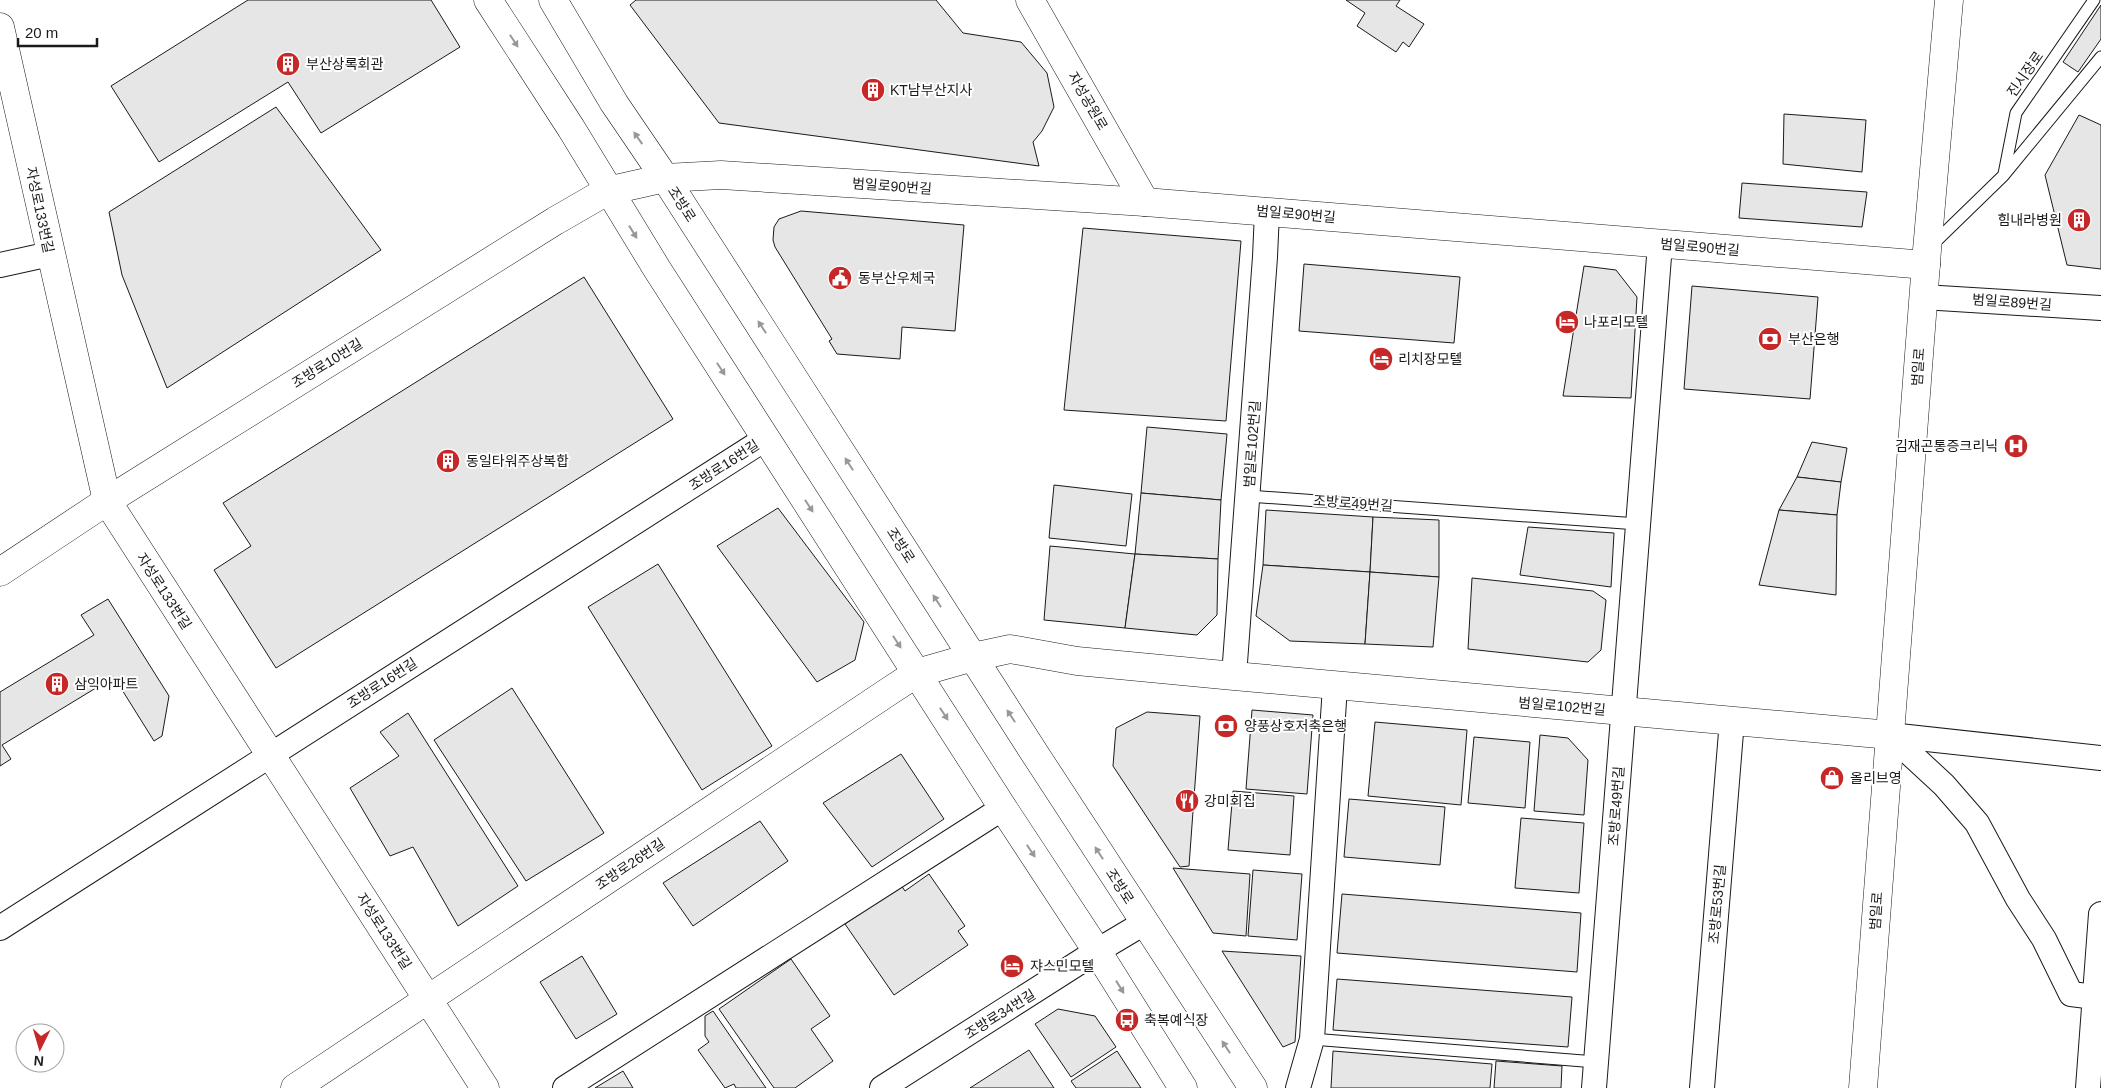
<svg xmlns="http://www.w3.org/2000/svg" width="2101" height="1088" viewBox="0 0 2101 1088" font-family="Helvetica,'Noto Sans KR',sans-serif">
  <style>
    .building { fill: #e6e6e6; stroke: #1a1a1a }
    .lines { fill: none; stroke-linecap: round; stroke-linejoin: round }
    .service-casing { stroke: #1a1a1a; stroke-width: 13 }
    .minor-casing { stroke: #1a1a1a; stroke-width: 26 }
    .tertiary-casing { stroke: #1a1a1a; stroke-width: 29 }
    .secondary-casing { stroke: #1a1a1a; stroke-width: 29 }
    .service { stroke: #fff; stroke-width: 11 }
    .minor { stroke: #fff; stroke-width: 24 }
    .tertiary { stroke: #fff; stroke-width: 28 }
    .secondary { stroke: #fff; stroke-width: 28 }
    .oneway { fill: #989898 }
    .labels { text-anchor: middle; stroke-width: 4; stroke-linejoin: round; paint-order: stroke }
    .poi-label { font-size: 14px; fill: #1a1a1a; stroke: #fff; text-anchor: start }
    .street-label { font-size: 14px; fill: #1a1a1a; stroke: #fff }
  </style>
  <rect width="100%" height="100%" fill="#fff"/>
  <g class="building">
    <polygon points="248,0 431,0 460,47 321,133 288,82 159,162 111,86"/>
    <polygon points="636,0 936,0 963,33 1021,42 1047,73 1054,107 1042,131 1033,142 1039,166 719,123 630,5"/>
    <polygon points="1346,0 1400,0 1396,6 1424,24 1409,47 1403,42 1396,52 1357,26 1365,13"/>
    <polygon points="2101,5 2101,39 2078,72 2063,62"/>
    <polygon points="276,107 381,250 167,388 122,275 109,212"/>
    <polygon points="1784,114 1866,120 1862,172 1783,164"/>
    <polygon points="2079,115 2101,125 2101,269 2067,265 2045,175"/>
    <polygon points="1742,183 1867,192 1862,227 1739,218"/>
    <polygon points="801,211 964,225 955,331 902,327 900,359 837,354 829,341 832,339 775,247 773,240 774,227 779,219"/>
    <polygon points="1083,228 1241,241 1226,421 1064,410"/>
    <polygon points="1304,264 1460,277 1454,343 1299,331"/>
    <polygon points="1584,266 1616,270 1637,297 1631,398 1563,396"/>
    <polygon points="584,277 673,419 276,668 214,570 251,546 223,503"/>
    <polygon points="1692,286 1818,297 1810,399 1684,389"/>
    <polygon points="1147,427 1227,434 1221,500 1141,493"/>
    <polygon points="1812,442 1847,448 1841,482 1797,477"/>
    <polygon points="1797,477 1841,482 1837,515 1779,510"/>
    <polygon points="1054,485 1132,494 1126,546 1049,538"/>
    <polygon points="1141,493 1221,500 1218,559 1135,554"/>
    <polygon points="778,508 864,622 855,660 817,682 717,546"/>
    <polygon points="1266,510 1373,517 1370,572 1263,565"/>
    <polygon points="1779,510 1837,515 1836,595 1759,585"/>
    <polygon points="1373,517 1439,520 1439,577 1370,572"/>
    <polygon points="1528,527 1614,533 1611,587 1520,575"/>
    <polygon points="1050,546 1135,554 1125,628 1044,620"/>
    <polygon points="1135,554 1218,559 1217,615 1197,635 1125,628"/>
    <polygon points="658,564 772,746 702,790 588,607"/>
    <polygon points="1263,565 1370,572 1365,644 1290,641 1256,616"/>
    <polygon points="1370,572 1439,577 1433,647 1365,644"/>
    <polygon points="1472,578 1593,591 1606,600 1601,650 1588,662 1468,649"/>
    <polygon points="108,599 169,696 162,736 154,741 114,677 2,745 11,759 0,766 0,692 94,635 81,615"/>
    <polygon points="512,688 604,833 526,881 434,740"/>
    <polygon points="1252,710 1313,715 1307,794 1246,789"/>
    <polygon points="1147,712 1200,716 1189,866 1180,867 1113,766 1116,728"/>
    <polygon points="408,713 518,886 458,926 413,847 390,856 350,788 399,756 380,732"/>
    <polygon points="1375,722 1467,730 1461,805 1368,796"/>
    <polygon points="1540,735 1568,738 1588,760 1584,815 1534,811"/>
    <polygon points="1474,737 1530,742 1525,808 1468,803"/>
    <polygon points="901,754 944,819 872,867 823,803"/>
    <polygon points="1233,791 1294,796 1290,855 1228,850"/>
    <polygon points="1349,799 1445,807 1440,865 1344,857"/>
    <polygon points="1521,818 1584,823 1579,893 1515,888"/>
    <polygon points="760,821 788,861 693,926 663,883"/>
    <polygon points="1173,868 1250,874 1246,936 1213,933"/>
    <polygon points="1253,870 1302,874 1297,940 1248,936"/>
    <polygon points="929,874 965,926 958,931 968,945 894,995 845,924 901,885 905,891"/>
    <polygon points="1342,894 1581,913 1577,972 1337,953"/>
    <polygon points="1222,951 1301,956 1295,1042 1283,1047"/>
    <polygon points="582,956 617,1014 576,1039 540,982"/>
    <polygon points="791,959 830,1016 811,1029 833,1061 795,1088 774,1088 719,1009"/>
    <polygon points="1337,979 1572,997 1568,1047 1333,1030"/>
    <polygon points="1058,1009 1095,1016 1116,1047 1071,1077 1035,1024"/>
    <polygon points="713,1011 766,1088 736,1088 734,1084 725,1088 698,1050 709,1042 705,1036 705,1016"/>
    <polygon points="1029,1050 1054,1088 970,1088"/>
    <polygon points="1117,1051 1141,1088 1076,1088 1071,1081"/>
    <polygon points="1333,1051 1492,1064 1490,1088 1331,1088"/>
    <polygon points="1496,1061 1562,1066 1561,1088 1494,1088"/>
    <polygon points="623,1071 633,1088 595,1088"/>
  </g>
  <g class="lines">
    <g class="service-casing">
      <g id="service">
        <polyline points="2004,174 2016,113 2094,0"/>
        <polyline points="1932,245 2003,176 2101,57"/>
        <polyline points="1248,496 1638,524"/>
        <polyline points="1312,1039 1596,1062"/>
      </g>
    </g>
    <g class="minor-casing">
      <g id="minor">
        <polyline points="0,265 50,254"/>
        <polyline points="1923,297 2101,308"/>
        <polyline points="1234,676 1265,257 1267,212"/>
        <polyline points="1890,735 1944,785 1977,823 2018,899 2044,939 2071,994 2095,997"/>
        <polyline points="1890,735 2101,758"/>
        <polyline points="0,928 765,439"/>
        <polyline points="565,1088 1003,808"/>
        <polyline points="882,1088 1097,951 1144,923"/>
        <polyline points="1298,1088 1312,1039 1335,686"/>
        <polyline points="1594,1088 1660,244"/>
        <polyline points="1702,1088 1732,720"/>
        <polyline points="2088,1088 2101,914"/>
      </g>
    </g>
    <g class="tertiary-casing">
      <g id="tertiary">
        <polyline points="1030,0 1145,202"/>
        <polyline points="0,27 107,501 485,1088"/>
        <polyline points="0,572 107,501 555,221 607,191 665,178 721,175 1145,202 1926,265"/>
        <polyline points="295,1088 888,692 917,673 973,657 1010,649 1077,661 1234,676 1890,735"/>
      </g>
    </g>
    <g class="secondary-casing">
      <g id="secondary">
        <polyline points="488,0 571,128 657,269 1003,808 1097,951 1183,1088"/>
        <polyline points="553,0 614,103 665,178 1037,757 1253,1088"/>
        <polyline points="1863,1088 1927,250 1949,0"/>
      </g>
    </g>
    <use href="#service" class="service"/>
    <use href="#minor" class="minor"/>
    <use href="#tertiary" class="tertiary"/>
    <use href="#secondary" class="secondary"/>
  </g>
  <defs><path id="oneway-solid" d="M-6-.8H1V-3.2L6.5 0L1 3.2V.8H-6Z" transform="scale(1.25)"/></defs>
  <g class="oneway">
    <use href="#oneway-solid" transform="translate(514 41) rotate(57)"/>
    <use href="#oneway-solid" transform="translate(638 138) rotate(-125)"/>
    <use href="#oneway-solid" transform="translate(633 232) rotate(58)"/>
    <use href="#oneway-solid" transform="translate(762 327) rotate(-123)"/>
    <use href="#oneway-solid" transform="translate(721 369) rotate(57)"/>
    <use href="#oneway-solid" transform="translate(849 464) rotate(-123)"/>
    <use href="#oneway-solid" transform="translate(809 506) rotate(57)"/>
    <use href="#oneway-solid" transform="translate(937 601) rotate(-123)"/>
    <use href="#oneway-solid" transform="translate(897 642) rotate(57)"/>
    <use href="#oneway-solid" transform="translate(944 714) rotate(57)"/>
    <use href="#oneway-solid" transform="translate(1011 716) rotate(-123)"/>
    <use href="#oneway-solid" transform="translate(1031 851) rotate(56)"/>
    <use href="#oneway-solid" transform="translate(1099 853) rotate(-123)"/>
    <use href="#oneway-solid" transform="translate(1120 987) rotate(58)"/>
    <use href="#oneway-solid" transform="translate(1226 1047) rotate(-123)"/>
  </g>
  <defs>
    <g id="building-disc" transform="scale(1.25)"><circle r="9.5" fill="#c62828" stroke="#fff"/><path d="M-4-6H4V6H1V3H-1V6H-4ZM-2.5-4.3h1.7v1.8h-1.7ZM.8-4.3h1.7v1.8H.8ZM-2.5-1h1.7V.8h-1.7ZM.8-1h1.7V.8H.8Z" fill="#fff"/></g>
    <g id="civic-disc" transform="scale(1.25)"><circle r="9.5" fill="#c62828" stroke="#fff"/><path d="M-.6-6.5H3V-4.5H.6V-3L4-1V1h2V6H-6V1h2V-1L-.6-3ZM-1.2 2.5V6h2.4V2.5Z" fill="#fff"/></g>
    <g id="hotel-disc" transform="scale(1.25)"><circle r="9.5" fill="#c62828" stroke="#fff"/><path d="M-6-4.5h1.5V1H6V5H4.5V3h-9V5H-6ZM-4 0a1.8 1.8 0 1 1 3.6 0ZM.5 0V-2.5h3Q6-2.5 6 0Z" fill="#fff"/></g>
    <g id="bank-disc" transform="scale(1.25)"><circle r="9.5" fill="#c62828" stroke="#fff"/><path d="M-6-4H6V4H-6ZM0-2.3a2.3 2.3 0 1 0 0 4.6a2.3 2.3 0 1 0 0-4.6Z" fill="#fff"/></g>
    <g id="hospital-disc" transform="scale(1.25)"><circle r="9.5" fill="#c62828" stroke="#fff"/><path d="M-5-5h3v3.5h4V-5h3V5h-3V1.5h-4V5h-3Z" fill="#fff"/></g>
    <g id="shop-disc" transform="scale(1.25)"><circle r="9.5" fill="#c62828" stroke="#fff"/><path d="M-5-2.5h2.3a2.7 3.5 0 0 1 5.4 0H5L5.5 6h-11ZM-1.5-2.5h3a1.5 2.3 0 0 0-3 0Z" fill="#fff"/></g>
    <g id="restaurant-disc" transform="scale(1.25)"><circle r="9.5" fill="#c62828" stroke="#fff"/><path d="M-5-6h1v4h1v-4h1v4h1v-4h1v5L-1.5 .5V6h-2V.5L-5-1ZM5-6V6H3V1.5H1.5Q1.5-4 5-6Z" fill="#fff"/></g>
    <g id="bus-disc" transform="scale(1.25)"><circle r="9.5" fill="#c62828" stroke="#fff"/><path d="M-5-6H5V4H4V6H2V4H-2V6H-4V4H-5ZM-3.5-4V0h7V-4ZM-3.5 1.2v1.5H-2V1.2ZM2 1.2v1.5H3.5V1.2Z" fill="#fff"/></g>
  </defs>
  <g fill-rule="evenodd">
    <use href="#building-disc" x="288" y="64"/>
    <use href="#building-disc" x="873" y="90"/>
    <use href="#building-disc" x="2079" y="220"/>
    <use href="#civic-disc" x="840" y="278"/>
    <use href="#hotel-disc" x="1567" y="322"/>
    <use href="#bank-disc" x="1770" y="339"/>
    <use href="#hotel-disc" x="1381" y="359"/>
    <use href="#hospital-disc" x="2016" y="446"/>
    <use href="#building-disc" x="448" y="461"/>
    <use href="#building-disc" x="57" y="684"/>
    <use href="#bank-disc" x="1226" y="726"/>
    <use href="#shop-disc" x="1832" y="778"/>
    <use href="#restaurant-disc" x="1187" y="801"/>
    <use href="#hotel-disc" x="1012" y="966"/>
    <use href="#bus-disc" x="1127" y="1020"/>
  </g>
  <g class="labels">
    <g class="poi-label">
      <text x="306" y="69">부산상록회관</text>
      <text x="890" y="95">KT남부산지사</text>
      <text x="2062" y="225" text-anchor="end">힘내라병원</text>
      <text x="858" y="283">동부산우체국</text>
      <text x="1584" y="327">나포리모텔</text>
      <text x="1788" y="344">부산은행</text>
      <text x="1398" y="364">리치장모텔</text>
      <text x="1998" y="451" text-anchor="end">김재곤통증크리닉</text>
      <text x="466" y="466">동일타워주상복합</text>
      <text x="74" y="689">삼익아파트</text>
      <text x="1244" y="731">양풍상호저축은행</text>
      <text x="1850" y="783">올리브영</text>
      <text x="1204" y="806">강미회집</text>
      <text x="1030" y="971">쟈스민모텔</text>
      <text x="1144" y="1025">축복예식장</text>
    </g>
    <g class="street-label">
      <text transform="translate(2025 74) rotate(-55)" y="5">진시장로</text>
      <text transform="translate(1088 101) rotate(60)" y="5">자성공원로</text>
      <text transform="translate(892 186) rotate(4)" y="5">범일로90번길</text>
      <text transform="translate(682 204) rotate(57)" y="5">조방로</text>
      <text transform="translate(40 210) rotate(78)" y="5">자성로133번길</text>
      <text transform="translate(1296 214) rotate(5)" y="5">범일로90번길</text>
      <text transform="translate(1700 247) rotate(5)" y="5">범일로90번길</text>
      <text transform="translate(2012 302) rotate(4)" y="5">범일로89번길</text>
      <text transform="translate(327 363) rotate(-32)" y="5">조방로10번길</text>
      <text transform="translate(1918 367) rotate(-86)" y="5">범일로</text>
      <text transform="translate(1252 444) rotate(-86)" y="5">범일로102번길</text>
      <text transform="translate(724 465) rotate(-33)" y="5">조방로16번길</text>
      <text transform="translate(1353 503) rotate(4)" y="5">조방로49번길</text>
      <text transform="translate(901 545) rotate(57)" y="5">조방로</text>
      <text transform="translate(164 591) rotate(57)" y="5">자성로133번길</text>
      <text transform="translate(382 683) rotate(-33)" y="5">조방로16번길</text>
      <text transform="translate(1562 706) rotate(5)" y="5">범일로102번길</text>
      <text transform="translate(1616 806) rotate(-86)" y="5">조방로49번길</text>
      <text transform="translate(630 864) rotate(-34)" y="5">조방로26번길</text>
      <text transform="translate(1120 886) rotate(57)" y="5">조방로</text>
      <text transform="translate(1717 904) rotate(-85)" y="5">조방로53번길</text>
      <text transform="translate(1876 911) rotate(-86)" y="5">범일로</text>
      <text transform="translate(384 931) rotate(57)" y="5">자성로133번길</text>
      <text transform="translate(1000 1014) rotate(-32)" y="5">조방로34번길</text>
    </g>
  </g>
  <g transform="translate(40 1048) rotate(185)"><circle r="24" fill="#ffffff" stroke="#a3a3a3"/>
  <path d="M0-4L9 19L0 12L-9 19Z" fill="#c62828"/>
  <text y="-8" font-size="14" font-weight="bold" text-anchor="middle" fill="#1a1a1a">N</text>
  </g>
  <path d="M18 38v8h79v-8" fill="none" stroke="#1a1a1a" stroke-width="2.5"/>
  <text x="25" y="38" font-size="15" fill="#1a1a1a" stroke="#ffffff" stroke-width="4" paint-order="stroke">20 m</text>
</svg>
